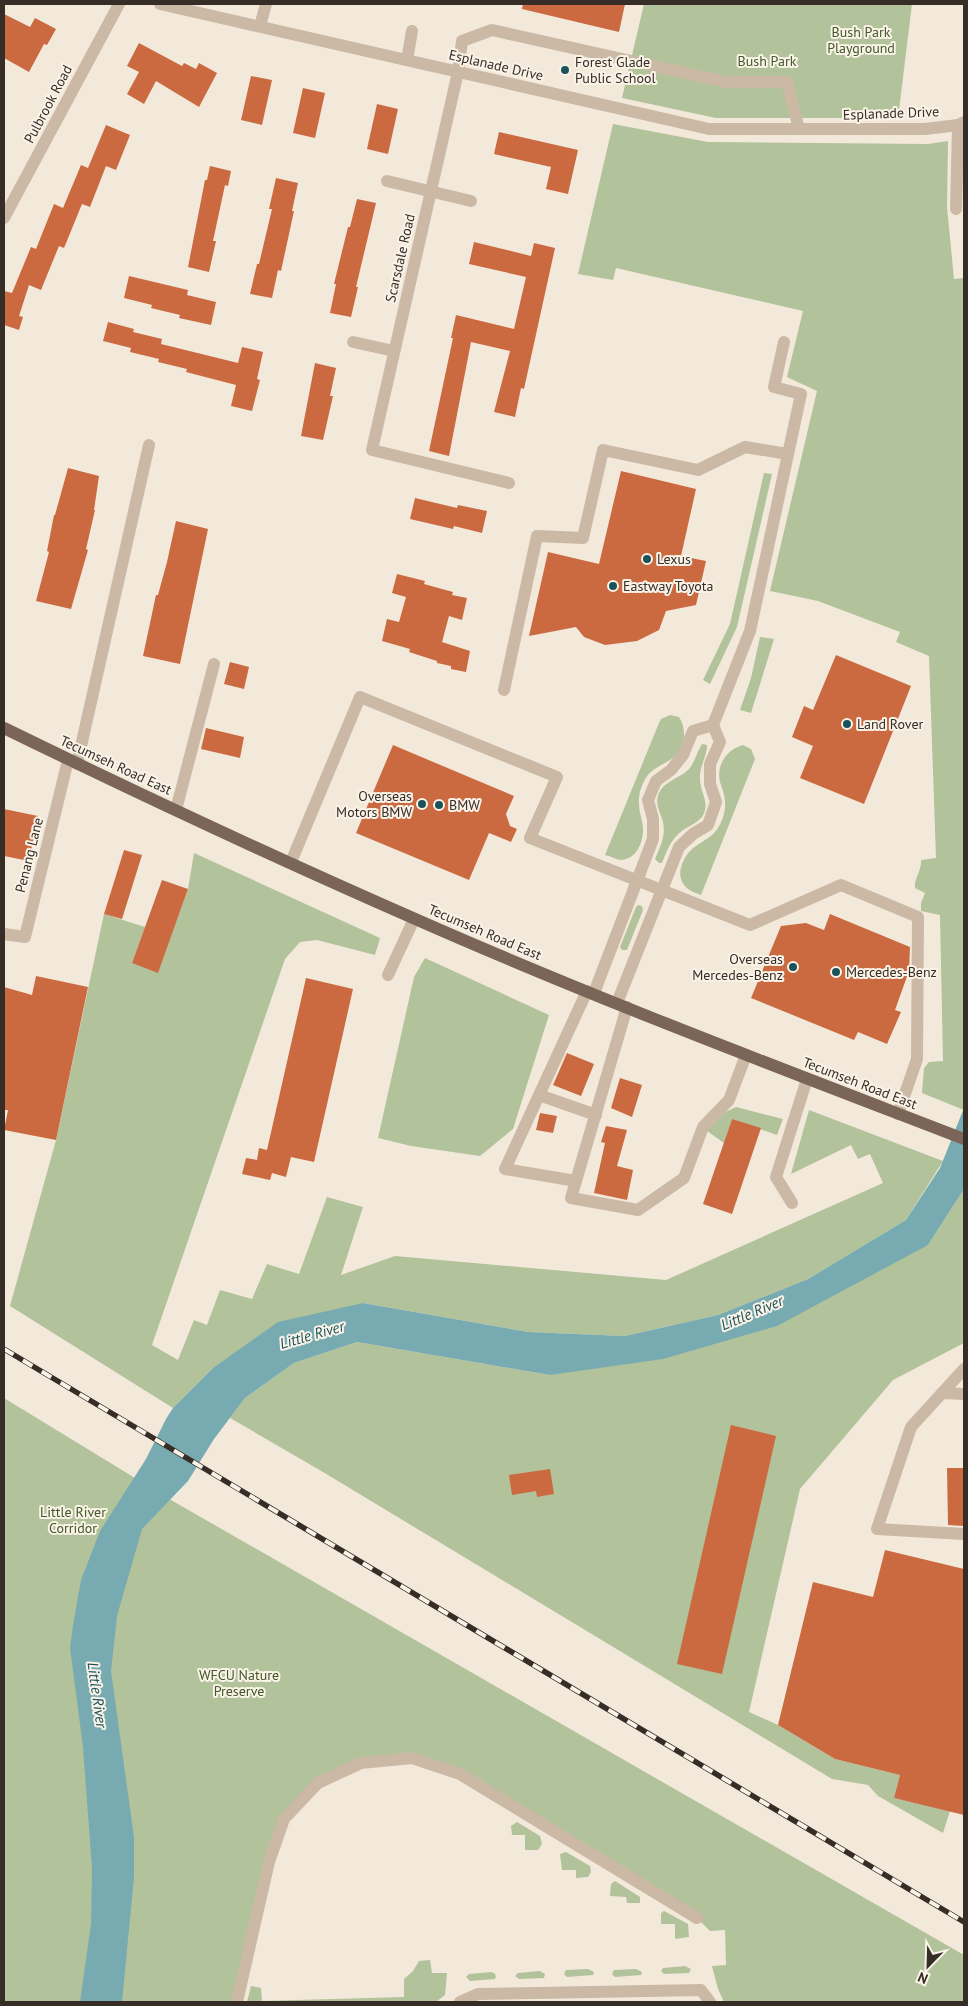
<svg xmlns="http://www.w3.org/2000/svg" width="968" height="2006" viewBox="0 0 968 2006" font-family="'PT Sans',sans-serif">
  <style>
    .green { fill: #b2c29a }
    .water { fill: #78abb1 }
    .building { fill: #cb6a40 }
    .lines { fill: none; stroke-linecap: round; stroke-linejoin: round }
    .minor { stroke: #cbb9a6; stroke-width: 12 }
    .major { stroke: #7a6558; stroke-width: 12 }
    .rail-casing { stroke: #372d27; stroke-width: 5.5 }
    .rail { stroke: #faf3e7; stroke-width: 4; stroke-dasharray: 11; stroke-linecap: butt }
    .poi-dot { fill: #1b525a; stroke: #faf3e7; stroke-width: 2 }
    .labels { text-anchor: middle; stroke-width: 4; stroke-linejoin: round; paint-order: stroke }
    .park-label { font-size: 14px; fill: #43572a; stroke: #faf3e7 }
    .poi-label { font-size: 14px; fill: #372d27; stroke: #faf3e7; text-anchor: start }
    .street-label { font-size: 14px; fill: #372d27; stroke: #faf3e7 }
    .water-label { font-size: 15px; font-style: italic; fill: #1b525a; stroke: #faf3e7 }
  </style>
  <rect width="100%" height="100%" fill="#f3e9db"/>
  <g class="green">
    <polygon points="644,4 912,4 898,118 716,118 622,98"/>
    <path d="M613 124 708 142 928 144 948 141 947 207 954 279 964 278V1110L922 1093 924 1068 929 1062 943 1061 940 915 921 911V903L925 893 915 888C914 878 922 870 921 860L936 858 929 656 896 642 900 632 818 601 770 591 817 391 787 377 803 311 616 268 613 280 578 274Z"/>
    <polygon points="764,473 772,474 737,627 710,684 703,680 730,624"/>
    <polygon points="760,637 774,639 751,713 740,710 751,678"/>
    <path d="M670 715 679 717C688 731 685 750 670 760 662 765 654 768 648 775 642 783 638 794 639 804 639 813 643 821 643 830 643 843 636 860 620 860 615 859 610 856 605 855L659 723 661 719Z"/>
    <path d="M702 744 707 745C707 757 699 767 700 779 700 793 711 803 702 817 697 823 689 826 683 830 671 839 667 850 662 863H659L655 859C660 847 666 836 663 822 661 813 655 805 658 796 662 781 680 779 690 768 695 761 697 752 702 744Z"/>
    <path d="M743 745 751 749 755 759 701 895C696 893 690 891 687 888 675 878 681 861 690 851 697 844 705 841 712 835 719 829 724 818 725 808 726 799 723 791 720 782 716 765 727 749 743 745Z"/>
    <polygon points="194,853 380,938 375,955 317,940 300,942 285,959 152,1345 178,1360 194,1320 207,1325 220,1290 252,1299 267,1264 299,1274 327,1197 363,1207 341,1275 395,1256 666,1280 883,1183 870,1154 858,1159 851,1145 791,1174 809,1110 943,1161 906,1220 808,1279 718,1315 625,1336 528,1332 363,1303 213,1368 173,1408 10,1306 56,1140 104,914 145,927 132,963 158,972 188,889"/>
    <polygon points="638,905 642,906 643,910 627,950 622,950 620,947 636,907"/>
    <polygon points="425,958 549,1015 513,1129 480,1156 411,1146 378,1138 414,977"/>
    <polygon points="736,1107 783,1119 777,1135 732,1119 724,1143 707,1131 719,1115"/>
    <polygon points="964,1189 964,1343 893,1380 800,1489 749,1712 778,1725 835,1759 900,1775 894,1798 950,1811 943,1833 878,1796 868,1785 832,1779 323,1472 230,1418 245,1398 294,1363 357,1342 550,1375 928,1245"/>
    <polygon points="4,1398 171,1500 964,1955 964,2002 724,2002 718,1989 712,1966 726,1965 725,1930 710,1931 697,1918 460,1774 412,1758 361,1763 318,1783 284,1819 237,2002 4,2002"/>
    <polygon points="517,1822 540,1836 542,1844 538,1850 525,1850 525,1835 512,1835 511,1826"/>
    <polygon points="566,1852 590,1866 591,1872 588,1877 576,1878 576,1870 562,1870 560,1854"/>
    <polygon points="615,1881 640,1897 640,1903 627,1903 626,1897 610,1896 611,1884"/>
    <polygon points="664,1911 688,1924 689,1937 675,1939 675,1924 661,1924 661,1913"/>
    <polygon points="430,1960 432,1973 447,1973 445,1995 436,2002 247,2002 251,1986 261,1988 262,2001 404,1997 404,1979 413,1971 419,1961"/>
    <polygon points="685,1966 691,1969 689,1973 664,1974 661,1971 663,1968"/>
    <polygon points="588,1969 594,1972 593,1975 567,1977 564,1974 566,1970"/>
    <polygon points="636,1969 642,1972 641,1975 615,1977 612,1974 614,1970"/>
    <polygon points="540,1971 545,1974 544,1978 519,1979 515,1976 518,1973"/>
    <polygon points="491,1972 494,1973 496,1976 495,1979 470,1981 466,1977 469,1974"/>
  </g>
  <polygon class="water" points="964,1108 964,1189 928,1245 777,1326 663,1359 550,1375 357,1342 294,1363 245,1398 214,1439 188,1481 142,1529 117,1616 111,1671 134,1837 134,1877 122,2002 80,2002 91,1924 92,1868 83,1747 70,1648 73,1625 81,1580 100,1531 146,1459 166,1419 173,1408 213,1368 278,1322 363,1303 528,1332 625,1336 718,1315 808,1279 906,1220 940,1168"/>
  <g class="building">
    <polygon points="523,4 625,4 619,32 522,9"/>
    <polygon points="4,14 30,27 35,18 56,29 47,45 44,44 29,72 4,58"/>
    <polygon points="139,43 182,66 184,63 196,69 199,63 217,73 199,107 156,81 144,104 127,94 139,72 127,66"/>
    <polygon points="251,76 272,80 262,125 241,120"/>
    <polygon points="303,88 325,93 315,138 293,133"/>
    <polygon points="377,104 398,109 388,154 367,149"/>
    <polygon points="106,125 130,135 116,170 106,166 90,207 82,204 64,248 59,246 41,290 29,285 19,316 23,317 19,330 4,325 4,291 12,293 31,247 36,249 54,204 63,208 81,165 88,168"/>
    <polygon points="499,132 578,150 568,194 546,189 551,167 494,154"/>
    <polygon points="210,166 231,171 228,186 225,185 213,241 216,241 209,272 188,267 205,180 207,180"/>
    <polygon points="276,178 298,183 292,211 294,211 281,271 278,270 272,298 250,294 257,264 259,264 272,209 269,209"/>
    <polygon points="357,199 376,203 356,287 358,287 351,317 330,313 336,284 334,284 348,227 350,227"/>
    <polygon points="474,242 531,256 534,243 555,248 524,389 521,388 515,417 494,412 510,351 471,342 449,456 429,451 453,338 451,338 456,315 514,329 526,277 469,264"/>
    <polygon points="129,276 188,290 187,295 216,302 211,325 179,318 180,315 151,308 152,305 124,298"/>
    <polygon points="108,322 134,329 133,332 162,339 161,344 238,363 242,347 263,352 257,379 260,380 252,411 231,406 236,385 186,372 187,369 158,362 159,359 130,352 131,348 103,341"/>
    <polygon points="315,363 336,368 330,396 333,396 323,440 301,436"/>
    <polygon points="68,468 99,476 94,510 95,510 86,549 88,550 71,609 36,601 49,552 47,551 54,515 55,515"/>
    <polygon points="621,471 696,489 681,556 706,561 696,605 666,611 659,630 637,641 605,645 584,637 576,627 529,636 548,552 599,564"/>
    <polygon points="415,498 457,508 458,505 487,511 482,533 454,526 453,529 410,519"/>
    <polygon points="176,521 208,529 180,664 143,656 156,595 158,595 167,562"/>
    <polygon points="397,574 425,581 424,584 453,592 452,595 467,598 462,620 449,616 442,642 470,651 466,672 451,669 451,666 437,663 437,661 409,652 410,649 382,641 387,619 399,622 406,597 392,593"/>
    <polygon points="836,655 911,686 864,804 800,778 813,746 792,737 804,706 813,710"/>
    <polygon points="230,662 249,667 244,689 224,684"/>
    <polygon points="206,728 244,737 240,758 201,749"/>
    <polygon points="393,745 514,796 506,814 510,826 517,829 511,842 489,833 469,880 356,833"/>
    <polygon points="4,809 38,816 29,861 4,856"/>
    <polygon points="124,850 142,855 122,919 104,914"/>
    <polygon points="162,880 188,889 158,973 132,963"/>
    <polygon points="830,914 910,947 909,971 895,1010 901,1012 887,1044 858,1032 854,1040 751,998 781,926 806,923 824,930"/>
    <polygon points="36,976 88,987 56,1140 4,1130 8,1110 4,1110 4,987 32,995"/>
    <polygon points="306,978 353,989 314,1162 291,1157 286,1177 272,1173 270,1180 242,1174 246,1158 257,1160 259,1148 267,1150"/>
    <polygon points="567,1053 594,1064 581,1096 553,1085"/>
    <polygon points="620,1078 642,1085 632,1117 611,1108"/>
    <polygon points="540,1113 557,1116 553,1133 536,1130"/>
    <polygon points="732,1119 761,1128 732,1214 703,1204"/>
    <polygon points="606,1126 627,1130 617,1166 633,1170 627,1200 594,1193 605,1143 601,1142"/>
    <polygon points="731,1425 776,1436 722,1674 677,1664"/>
    <polygon points="947,1468 964,1468 964,1526 948,1525"/>
    <polygon points="550,1469 554,1494 537,1497 536,1491 512,1495 509,1475"/>
    <polygon points="885,1550 964,1569 964,1815 894,1798 900,1775 835,1759 778,1725 813,1582 873,1597"/>
  </g>
  <g class="lines">
    <g class="minor">
      <polyline points="160,4 709,129 925,129 958,125 964,122"/>
      <polyline points="260,26 266,4"/>
      <polyline points="407,60 412,31"/>
      <polyline points="387,181 471,201"/>
      <polyline points="956,209 958,125"/>
      <polyline points="4,218 119,4"/>
      <polyline points="353,342 394,351"/>
      <polyline points="509,483 372,450 458,72 462,41 492,30 726,82 787,82 799,129"/>
      <polyline points="504,690 537,536 583,538 603,450 698,470 745,447 788,454"/>
      <polyline points="77,764 149,445"/>
      <polyline points="176,810 214,664"/>
      <polyline points="291,862 360,697 557,777 530,838 750,925 841,885 918,917 917,1059 898,1114"/>
      <polyline points="4,934 25,937 68,760"/>
      <polyline points="388,975 414,919"/>
      <polyline points="594,993 653,839 653,819 648,800 656,781 671,770 683,755 693,731 713,725"/>
      <polyline points="617,1003 679,847 693,834 708,825 716,802 710,784 710,764 720,742 713,725 750,631 801,394 774,387 784,342"/>
      <polyline points="627,1007 571,1198 638,1210 684,1178 703,1127 729,1100 746,1055"/>
      <polyline points="539,1095 596,1115"/>
      <polyline points="576,1181 505,1169 587,991"/>
      <polyline points="792,1203 776,1177 807,1079"/>
      <polyline points="964,1369 911,1427 877,1529 964,1534"/>
      <polyline points="942,1393 964,1394"/>
      <polyline points="237,2002 269,1862 284,1819 318,1783 361,1763 412,1758 460,1774 697,1918"/>
      <polyline points="460,2002 478,1994 701,1990 710,2002"/>
    </g>
    <path class="major" d="M4 728C139 794 276 858 413 918 594 998 780 1068 964 1139"/>
    <g class="rail-casing">
      <polyline id="rail" points="4,1349 964,1922"/>
    </g>
    <use href="#rail" class="rail"/>
  </g>
  <g class="poi-dot">
    <circle cx="565" cy="70" r="5"/>
    <circle cx="647" cy="559" r="5"/>
    <circle cx="613" cy="586" r="5"/>
    <circle cx="847" cy="724" r="5"/>
    <circle cx="422" cy="804" r="5"/>
    <circle cx="439" cy="805" r="5"/>
    <circle cx="793" cy="967" r="5"/>
    <circle cx="836" cy="972" r="5"/>
  </g>
  <g class="labels">
    <g class="park-label">
      <text x="861" y="37">Bush Park<tspan x="861" dy="16">Playground</tspan></text>
      <text x="767" y="66">Bush Park</text>
      <text x="73" y="1517">Little River<tspan x="73" dy="16">Corridor</tspan></text>
      <text x="239" y="1680">WFCU Nature<tspan x="239" dy="16">Preserve</tspan></text>
    </g>
    <g class="poi-label">
      <text x="575" y="67">Forest Glade<tspan x="575" dy="16">Public School</tspan></text>
      <text x="657" y="564">Lexus</text>
      <text x="623" y="591">Eastway Toyota</text>
      <text x="857" y="729">Land Rover</text>
      <text x="412" y="801" text-anchor="end">Overseas<tspan x="412" dy="16">Motors BMW</tspan></text>
      <text x="449" y="810">BMW</text>
      <text x="783" y="964" text-anchor="end">Overseas<tspan x="783" dy="16">Mercedes-Benz</tspan></text>
      <text x="846" y="977">Mercedes-Benz</text>
    </g>
    <g class="street-label">
      <text transform="translate(496 65) rotate(13)" y="5">Esplanade Drive</text>
      <text transform="translate(48 104) rotate(-62)" y="5">Pulbrook Road</text>
      <text transform="translate(891 113) rotate(-2)" y="5">Esplanade Drive</text>
      <text transform="translate(400 258) rotate(-77)" y="5">Scarsdale Road</text>
      <text transform="translate(116 765) rotate(25)" y="5">Tecumseh Road East</text>
      <text transform="translate(29 855) rotate(-76)" y="5">Penang Lane</text>
      <text transform="translate(485 932) rotate(23)" y="5">Tecumseh Road East</text>
      <text transform="translate(860 1083) rotate(21)" y="5">Tecumseh Road East</text>
    </g>
    <g class="water-label">
      <text transform="translate(752 1313) rotate(-23)" y="5">Little River</text>
      <text transform="translate(312 1335) rotate(-16)" y="5">Little River</text>
      <text transform="translate(97 1695) rotate(82)" y="5">Little River</text>
    </g>
  </g>
  <rect width="968" height="2006" fill="none" stroke="#372d27" stroke-width="10"/>
  <g transform="translate(928 1966) rotate(203)" stroke="#faf3e7" stroke-width="4" paint-order="stroke">
  <path d="M0-4L9 19L0 12L-9 19Z" fill="#372d27"/>
  <text y="-8" font-size="14" font-weight="bold" text-anchor="middle" fill="#372d27">N</text>
  </g>
</svg>
